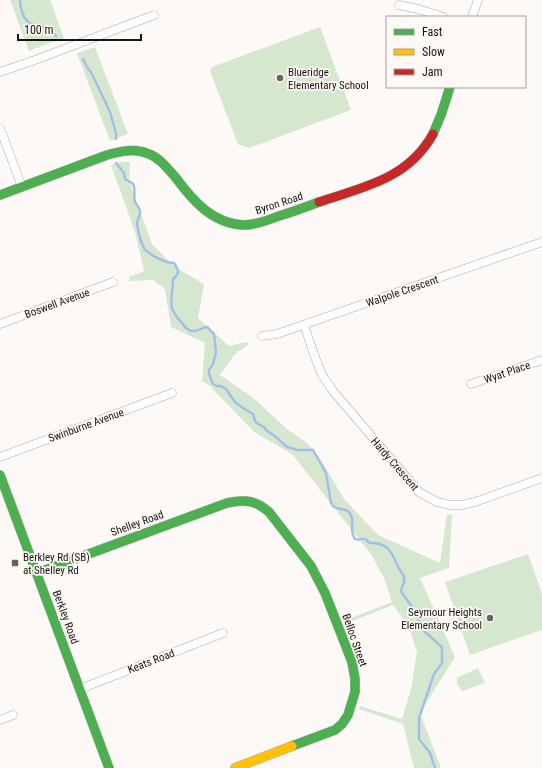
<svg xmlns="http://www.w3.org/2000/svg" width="542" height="768" viewBox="0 0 542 768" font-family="'Roboto Condensed',sans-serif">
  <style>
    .green { fill: #d6e7d0 }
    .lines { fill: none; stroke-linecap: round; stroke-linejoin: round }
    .stream { stroke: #a2c0e7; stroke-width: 2.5 }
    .street-casing { stroke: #aeadaa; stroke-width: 9 }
    .fast-casing { stroke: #aeadaa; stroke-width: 10 }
    .slow-casing { stroke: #aeadaa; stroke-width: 10 }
    .jam-casing { stroke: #aeadaa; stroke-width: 10 }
    .street { stroke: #fffefe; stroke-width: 8 }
    .fast { stroke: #4caf50; stroke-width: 9 }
    .slow { stroke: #ffc107; stroke-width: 9 }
    .jam { stroke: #c62828; stroke-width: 9 }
    .poi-dot { fill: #666462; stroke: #fef9f4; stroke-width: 1.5 }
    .labels { text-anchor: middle; stroke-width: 3.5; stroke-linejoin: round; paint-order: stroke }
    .poi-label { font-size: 11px; fill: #161412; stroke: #fef9f4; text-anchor: start }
    .street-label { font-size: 11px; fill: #161412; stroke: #fef9f4 }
  </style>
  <rect width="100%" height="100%" fill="#fcf9f6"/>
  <g class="green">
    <polygon points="10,0 50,0 64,38 29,51"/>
    <polygon points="320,27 351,110 249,148 238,144 210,71 212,67"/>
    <polygon points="95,47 128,134 110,141 77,53"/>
    <polygon points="120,162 130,162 129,181 152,244 175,267 204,284 198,318 229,346 246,342 249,344 235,354 220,375 252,397 287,429 307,443 321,460 344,499 378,535 440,563 447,514 452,515 449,568 420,578 455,657 420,713 441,768 414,768 403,724 359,709 360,706 402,719 411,689 417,652 408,625 393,605 347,623 346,620 392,602 384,578 370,553 292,454 254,432 210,386 202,381 205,343 171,327 165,289 153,280 130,281 129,277 144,271 135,232 111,165"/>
    <polygon points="528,554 542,594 542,630 470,655 445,582"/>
    <polygon points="478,668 485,683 462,691 457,684 457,678"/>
  </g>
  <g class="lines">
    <g class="stream">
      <path d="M20 0C20 9 24 22 33 25 38 27 44 27 49 29L51 32 56 36"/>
      <polyline points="83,59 87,67 92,74 110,112 116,133 116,139"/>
      <path d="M116 163 124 173 125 179C127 180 131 182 133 184 136 188 133 197 135 202 137 206 141 208 140 213 140 217 137 219 137 224 138 230 141 243 144 248 149 255 165 263 174 263 179 271 180 273 173 279 173 300 165 305 182 323 184 326 188 330 191 331 197 332 202 328 207 327L214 334 216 352 213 364 209 370V374L213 384 217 386H221L226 389 235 402 243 408 253 414 255 421 258 424 264 427 266 430 276 437 287 447 298 450H313L326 473 331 503 334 507C338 509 346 509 349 512 356 519 349 530 354 537 357 543 361 537 365 539 367 540 368 542 370 543 395 542 392 562 404 576V582L401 590 402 593 415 611 424 631 442 647V663L434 674 419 718V739L430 753 435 768"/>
    </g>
    <g class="street-casing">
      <g id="street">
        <polyline points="399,5 418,9 444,17"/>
        <polyline points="472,17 478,0"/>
        <polyline points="0,72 35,60 154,15"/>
        <polyline points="0,128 22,187"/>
        <polyline points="0,324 113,282"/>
        <polyline points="304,325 315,357 322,375 333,391 419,492 437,502 450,505 462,505 475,502 542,478"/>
        <polyline points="262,336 277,334 542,242"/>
        <polyline points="471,384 542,360"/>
        <polyline points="0,457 172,393"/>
        <polyline points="80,689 223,633"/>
        <polyline points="0,720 13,715"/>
      </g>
    </g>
    <g class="fast-casing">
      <g id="fast">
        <polyline points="433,134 441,115 450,87"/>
        <path d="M0 195 107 155C121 151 135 148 149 154 160 158 168 169 176 178 193 201 213 224 244 225 256 225 268 220 279 216 292 212 306 207 319 202"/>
        <polyline points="0,475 109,768"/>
        <path d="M37 573 227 503C245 499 255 500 269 512L311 566 325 593 352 662 355 679V692L348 715 342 724 335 730 292 746"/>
      </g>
    </g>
    <g class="slow-casing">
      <polyline id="slow" points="235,768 292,746"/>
    </g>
    <g class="jam-casing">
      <path id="jam" d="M319 202C364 187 408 179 433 134"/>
    </g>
    <use href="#street" class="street"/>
    <use href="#fast" class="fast"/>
    <use href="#slow" class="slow"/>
    <use href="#jam" class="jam"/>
  </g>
  <g class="poi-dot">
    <circle cx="280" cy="78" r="4"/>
    <rect x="11" y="559" width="8" height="8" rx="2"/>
    <circle cx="490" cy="618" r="4"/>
  </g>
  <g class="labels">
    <g class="poi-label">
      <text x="288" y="76">Blueridge<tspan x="288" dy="13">Elementary School</tspan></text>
      <text x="23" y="561">Berkley Rd (SB)<tspan x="23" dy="13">at Shelley Rd</tspan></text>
      <text x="482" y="616" text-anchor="end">Seymour Heights<tspan x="482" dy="13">Elementary School</tspan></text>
    </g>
    <g class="street-label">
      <text transform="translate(279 203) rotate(-18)" y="4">Byron Road</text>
      <text transform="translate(402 291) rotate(-19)" y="4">Walpole Crescent</text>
      <text transform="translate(57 303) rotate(-20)" y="4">Boswell Avenue</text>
      <text transform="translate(507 372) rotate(-19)" y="4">Wyat Place</text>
      <text transform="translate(86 425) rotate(-20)" y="4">Swinburne Avenue</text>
      <text transform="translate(395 464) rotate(49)" y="4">Hardy Crescent</text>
      <text transform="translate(137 523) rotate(-20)" y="4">Shelley Road</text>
      <text transform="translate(66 617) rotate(70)" y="4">Berkley Road</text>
      <text transform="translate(355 640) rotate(71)" y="4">Belloc Street</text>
      <text transform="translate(151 661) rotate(-21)" y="4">Keats Road</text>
    </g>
  </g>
  <rect x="386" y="16" width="140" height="72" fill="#fef9f4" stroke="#a19d9a"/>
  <rect x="394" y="29" width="20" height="6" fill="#4caf50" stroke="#a19d9a"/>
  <text x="422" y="36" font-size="12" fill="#161412">Fast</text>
  <rect x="394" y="49" width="20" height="6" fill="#ffc107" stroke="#a19d9a"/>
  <text x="422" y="56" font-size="12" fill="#161412">Slow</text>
  <rect x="394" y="69" width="20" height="6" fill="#c62828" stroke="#a19d9a"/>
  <text x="422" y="76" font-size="12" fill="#161412">Jam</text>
  <path d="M18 34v6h123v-6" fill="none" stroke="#161412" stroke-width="2"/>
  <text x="24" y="34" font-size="12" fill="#161412" stroke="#fef9f4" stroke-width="3" paint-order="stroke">100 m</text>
</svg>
